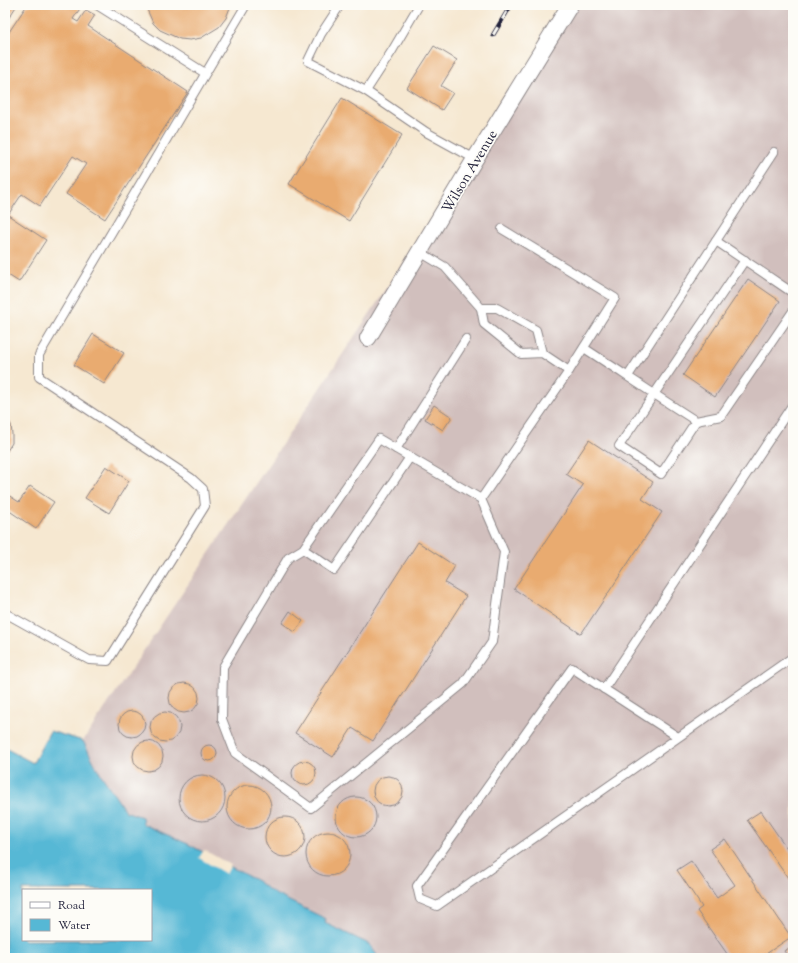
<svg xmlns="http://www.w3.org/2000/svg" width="798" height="963" viewBox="0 0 798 963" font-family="'Sorts Mill Goudy',serif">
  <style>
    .industrial { fill: #d1bfbd }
    .water { fill: #56b8d5; stroke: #3c6d88; fill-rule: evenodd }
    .pier { fill: #f6e8d1 }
    .building { fill: #e9ab6f }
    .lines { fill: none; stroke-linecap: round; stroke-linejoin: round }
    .lane-casing { stroke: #8c8586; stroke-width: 10 }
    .street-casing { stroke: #8c8586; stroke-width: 18 }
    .lane { stroke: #fff; stroke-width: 8 }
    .street { stroke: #fff; stroke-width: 16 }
    .rail-casing { stroke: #22223b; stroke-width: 4.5 }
    .rail { stroke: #fdfcf7; stroke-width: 3; stroke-dasharray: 9; stroke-linecap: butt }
    .labels { text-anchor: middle; stroke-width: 3.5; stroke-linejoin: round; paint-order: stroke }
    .street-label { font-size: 14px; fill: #22223b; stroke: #fdfcf7 }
  </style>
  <rect width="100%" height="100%" fill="#fdfcf7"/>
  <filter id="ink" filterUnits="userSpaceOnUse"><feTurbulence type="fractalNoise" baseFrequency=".025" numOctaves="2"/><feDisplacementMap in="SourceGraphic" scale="8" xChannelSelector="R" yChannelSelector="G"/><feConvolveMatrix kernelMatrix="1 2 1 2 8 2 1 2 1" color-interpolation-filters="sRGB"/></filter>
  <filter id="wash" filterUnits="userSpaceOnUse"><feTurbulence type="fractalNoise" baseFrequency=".012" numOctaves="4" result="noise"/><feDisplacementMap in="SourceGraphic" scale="16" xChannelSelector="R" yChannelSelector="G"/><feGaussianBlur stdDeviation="0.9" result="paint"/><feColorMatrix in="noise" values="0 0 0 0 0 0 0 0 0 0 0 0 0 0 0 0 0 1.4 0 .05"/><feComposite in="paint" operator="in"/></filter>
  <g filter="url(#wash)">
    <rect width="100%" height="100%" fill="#f6e8d1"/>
    <polygon class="industrial" points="577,5 793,5 793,958 379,958 369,944 324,923 326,919 275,894 257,881 188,844 143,824 142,817 125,811 98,770 83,741"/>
    <path class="water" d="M50 731 83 741 98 770 125 811 142 817 143 824 188 844 257 881 275 894 326 919 325 923 369 944 379 958H5V748L33 763ZM23 890H151V940H23Z"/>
    <polygon class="pier" points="204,850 231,865 226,874 199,858"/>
    <g id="blocks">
      <g class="building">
        <polygon points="5,5 17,5 5,24"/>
        <polygon points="27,5 78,5 81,7 73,19 78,22 86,10 95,15 88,26 188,92 105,219 66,194 86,164 73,156 40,206 22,194 8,215 46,240 19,282 5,273 5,38"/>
        <polygon points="145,5 231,5 226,18 219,27 201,38 190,40 180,39 160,30 153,23"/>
        <polygon points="434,46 457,60 441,86 453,93 442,110 407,88"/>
        <polygon points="342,98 402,135 349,221 289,184"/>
        <polygon points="748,279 780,301 715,397 683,375"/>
        <polygon points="93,334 124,353 104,384 74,365"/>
        <polygon points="434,405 452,417 443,430 425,419"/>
        <polygon points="5,414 11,425 12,434 12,443 5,454"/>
        <polygon points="589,440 653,482 642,499 662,512 581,634 514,589 583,485 566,474"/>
        <polygon points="106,466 129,481 109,513 85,498"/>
        <polygon points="30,486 54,502 36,529 5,508 5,499 8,495 19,502"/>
        <polygon points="418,542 455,566 445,583 466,596 373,741 352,728 333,757 295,733"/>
        <polygon points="290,611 303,621 295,632 282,623"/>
        <circle cx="184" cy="698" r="15"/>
        <circle cx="132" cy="724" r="13"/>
        <circle cx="165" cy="727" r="15"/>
        <circle cx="148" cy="756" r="15"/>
        <circle cx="209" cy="753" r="8"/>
        <circle cx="304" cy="773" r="12"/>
        <circle cx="202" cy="798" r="23"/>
        <circle cx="388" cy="791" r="15"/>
        <circle cx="249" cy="807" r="22"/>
        <circle cx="356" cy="817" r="20"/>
        <polygon points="761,811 793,857 793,885 747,820"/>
        <circle cx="285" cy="837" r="20"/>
        <circle cx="328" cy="854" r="22"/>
        <polygon points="725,839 791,937 760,958 730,958 697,911 702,907 677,870 691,861 717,898 735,885 710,849"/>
        <polygon points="793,946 793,957 789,958 784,951"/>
      </g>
    </g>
  </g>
  <g filter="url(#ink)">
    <use href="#blocks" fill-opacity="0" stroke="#8c8586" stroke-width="1"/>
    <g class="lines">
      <g class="lane-casing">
        <g id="lane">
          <polyline points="97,5 205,73"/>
          <polyline points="340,5 321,34 308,61 366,91 426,132 475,159"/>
          <polyline points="366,91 392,51 419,5"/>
          <polyline points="716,241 793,293"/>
          <polyline points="420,252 445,267 481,308"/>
          <path d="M584 348C621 372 658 397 696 421L661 474 619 446 745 260"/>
          <polyline points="542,353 536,330 497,308 481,308 484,324 521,354 542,353 569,371"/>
          <polyline points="628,376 774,152"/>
          <polyline points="696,421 721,416 793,311"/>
          <polyline points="396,449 466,339"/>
          <polyline points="481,499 569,371 615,298 502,229"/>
          <polyline points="303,549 288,558 223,667 222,719 235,753 311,808 463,684 492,642 504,552 481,499 379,439 303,549 334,570 410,457"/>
          <polyline points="5,613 89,660 108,661 205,506 203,489 191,478 39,377 39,355 246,5"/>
          <polyline points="604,689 793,404"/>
          <polyline points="678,737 572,668 417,886 420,899 437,906 793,657"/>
        </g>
      </g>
      <g class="street-casing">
        <polyline id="street" points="368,338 475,159 570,5"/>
      </g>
      <use href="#lane" class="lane"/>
      <use href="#street" class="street"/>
      <g class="rail-casing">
        <polyline id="rail" points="493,35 511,5"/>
      </g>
      <use href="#rail" class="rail"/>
    </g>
  </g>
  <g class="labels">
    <g class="street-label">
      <text transform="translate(469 171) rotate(-59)" y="5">Wilson Avenue</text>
    </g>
  </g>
  <rect width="798" height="963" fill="none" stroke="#fdfcf7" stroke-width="20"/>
  <rect x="22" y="889" width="130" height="52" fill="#fdfcf7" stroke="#a5a5ac"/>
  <rect x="30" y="902" width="20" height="6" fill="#ffffff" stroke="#a5a5ac"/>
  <text x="58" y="909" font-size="12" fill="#22223b">Road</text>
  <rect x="30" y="919" width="20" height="12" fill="#56b8d5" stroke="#a5a5ac"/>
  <text x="58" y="929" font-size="12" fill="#22223b">Water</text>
</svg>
